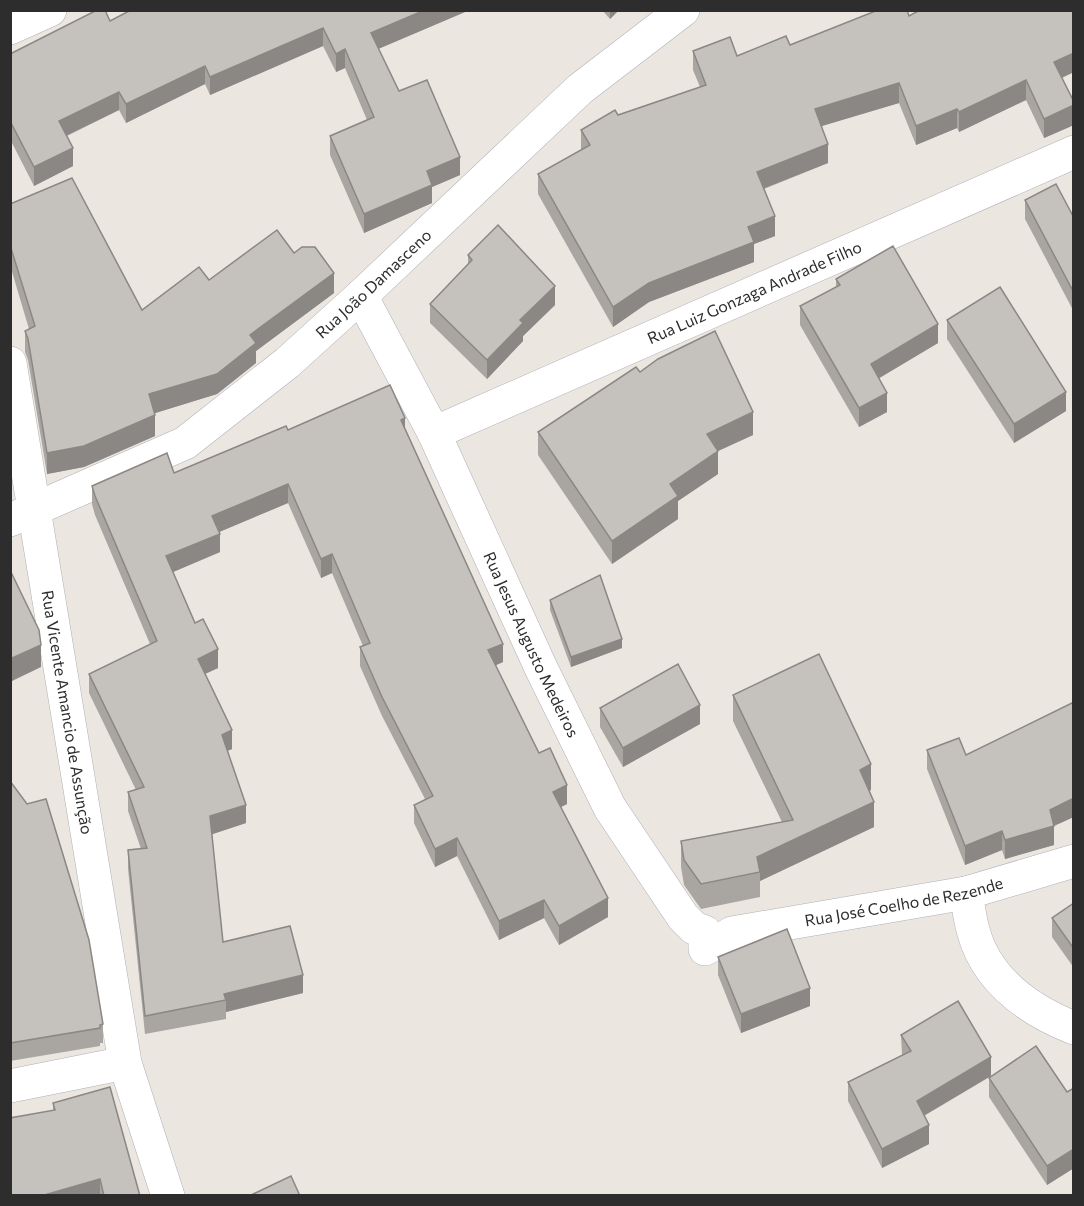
<svg xmlns="http://www.w3.org/2000/svg" width="1084" height="1206" viewBox="0 0 1084 1206" font-family="Commissioner,sans-serif">
  <style>
    .lines { fill: none; stroke-linecap: round; stroke-linejoin: round }
    .minor-casing { stroke: #adb0b7; stroke-width: 34 }
    .minor { stroke: #fff; stroke-width: 33 }
    .wall { fill: #a9a6a2 }
    .shaded-wall { fill: #8a8784 }
    .building { fill: #c5c1bc; stroke: #8a8784; stroke-width: 1.5 }
    .labels { text-anchor: middle; stroke-width: 6; stroke-linejoin: round; paint-order: stroke }
    .street-label { font-size: 16px; fill: #2d2d2d; stroke: #fff }
  </style>
  <rect width="100%" height="100%" fill="#ece6e1"/>
  <g class="lines">
    <g class="minor-casing">
      <g id="minor">
        <polyline points="10,28 50,10"/>
        <path id="s1" d="M361 296 434 433 541 668 610 808 683 917 694 928 705 932V949L732 933 966 893 1074 861"/>
        <path id="s2" d="M10 363 125 1063 168 1196"/>
        <path id="s3" d="M434 433 1074 152"/>
        <path id="s4" d="M10 520 185 443 287 363 361 296 580 89 683 10"/>
        <path d="M966 893C968 906 970 918 973 930 986 980 1029 1010 1074 1028"/>
        <polyline points="10,1086 125,1063"/>
      </g>
    </g>
    <use href="#minor" class="minor"/>
  </g>
  <g class="wall">
    <polygon points="465,10 465,12 378,49 399,91 460,175 432,187 432,203 364,233 330,155 330,136 367,120 345,68 336,72 323,46 210,95 205,84 126,123 119,110 67,136 73,166 34,186 10,139 10,54 110,21"/>
    <polygon points="602,10 619,10 610,19"/>
    <polygon points="1074,10 1074,72 1062,78 1074,102 1074,125 1044,138 1026,100 959,132 957,128 916,145 899,103 822,126 828,163 764,189 775,236 754,244 754,262 649,302 613,327 538,194 538,174 581,150 581,130 618,115 700,87 693,70 693,51 737,56 790,45 909,16"/>
    <polygon points="1025,200 1074,218 1074,312 1025,219"/>
    <polygon points="10,204 142,310 209,280 294,253 334,293 256,351 256,363 217,394 155,413 155,436 84,467 47,474 28,360 25,352 25,331 29,329 10,265"/>
    <polygon points="468,255 555,305 523,336 523,341 487,379 430,323 430,304 468,265"/>
    <polygon points="836,279 938,343 879,378 887,412 859,427 800,325 800,306 836,287"/>
    <polygon points="947,320 1066,411 1014,443 947,339"/>
    <polygon points="640,372 753,435 718,451 718,474 678,501 678,519 612,564 538,455 538,432"/>
    <polygon points="288,430 405,430 503,662 495,665 539,753 567,804 561,807 608,917 559,945 544,918 499,940 457,856 435,867 414,823 414,805 425,799 382,716 360,666 360,647 363,646 332,573 321,578 288,503 219,532 220,552 173,572 195,623 218,668 205,674 232,749 227,751 246,823 212,834 223,942 303,993 226,1012 226,1019 145,1034 128,869 128,850 141,849 128,811 128,792 136,790 89,693 89,674 150,644 95,515 92,504 92,486 174,473"/>
    <polygon points="550,600 622,648 571,667 550,610"/>
    <polygon points="733,695 871,790 869,791 874,827 760,881 760,897 701,909 684,885 681,867 681,841 782,822 733,721"/>
    <polygon points="600,708 700,724 623,767 600,727"/>
    <polygon points="927,750 966,755 1054,826 1054,845 1005,859 1002,850 965,865 927,769"/>
    <polygon points="10,781 103,1024 103,1043 100,1043 100,1046 10,1061"/>
    <polygon points="1074,903 1074,968 1052,937 1052,918"/>
    <polygon points="718,957 810,1006 741,1033 718,975"/>
    <polygon points="958,1001 924,1116 929,1144 882,1168 848,1101 848,1082 902,1055 901,1035"/>
    <polygon points="989,1078 1067,1092 1074,1088 1074,1168 1047,1185 989,1097"/>
    <polygon points="53,1103 140,1196 10,1196 53,1111"/>
  </g>
  <g class="shaded-wall">
    <polygon points="425,10 465,10 465,12 371,52 371,33"/>
    <polygon points="610,10 619,10 610,19"/>
    <polygon points="323,28 323,46 210,95 210,77"/>
    <polygon points="345,49 345,68 336,72 336,54"/>
    <polygon points="1074,53 1074,72 1054,81 1054,62"/>
    <polygon points="205,66 205,84 126,123 126,104"/>
    <polygon points="1026,80 1026,100 959,132 959,112"/>
    <polygon points="899,83 899,103 815,128 815,109"/>
    <polygon points="119,92 119,110 59,139 59,121"/>
    <polygon points="1074,105 1074,125 1044,138 1044,119"/>
    <polygon points="957,109 957,128 916,145 916,126"/>
    <polygon points="828,144 828,163 757,191 757,172"/>
    <polygon points="73,148 73,166 34,186 34,167"/>
    <polygon points="460,157 460,175 432,187 432,203 364,233 364,214 427,171"/>
    <polygon points="775,216 775,236 754,244 754,262 649,302 613,327 613,307 649,283 748,227"/>
    <polygon points="334,273 334,293 256,351 256,363 217,394 149,415 149,394 250,335"/>
    <polygon points="555,286 555,305 523,336 523,341 487,379 487,360 520,320"/>
    <polygon points="938,324 938,343 871,383 871,364"/>
    <polygon points="1066,392 1066,411 1014,443 1014,424"/>
    <polygon points="887,393 887,412 859,427 859,408"/>
    <polygon points="753,412 753,435 718,451 718,474 678,501 678,519 612,564 612,541 670,484 707,434"/>
    <polygon points="155,415 155,436 84,467 47,474 47,453"/>
    <polygon points="405,418 405,437 401,420"/>
    <polygon points="288,484 288,503 212,535 212,516"/>
    <polygon points="220,534 220,552 166,575 166,556"/>
    <polygon points="332,554 332,573 321,578 321,559"/>
    <polygon points="622,639 622,648 571,667 571,657"/>
    <polygon points="503,644 503,662 488,669 488,650"/>
    <polygon points="41,645 41,667 10,682 10,659"/>
    <polygon points="218,649 218,668 198,677 198,659"/>
    <polygon points="700,705 700,724 623,767 623,748"/>
    <polygon points="232,730 232,749 222,753 222,735"/>
    <polygon points="871,764 871,790 860,795 860,770"/>
    <polygon points="567,785 567,804 553,811 553,792"/>
    <polygon points="1074,798 1074,817 1054,826 1054,845 1005,859 1005,840 1050,810"/>
    <polygon points="874,802 874,827 760,881 760,872 757,857"/>
    <polygon points="246,805 246,823 210,835 210,816"/>
    <polygon points="1002,831 1002,850 965,865 965,846"/>
    <polygon points="457,838 457,856 435,867 435,849"/>
    <polygon points="608,898 608,917 559,945 559,926"/>
    <polygon points="544,900 544,918 499,940 499,921"/>
    <polygon points="303,975 303,993 226,1012 226,1000 224,994"/>
    <polygon points="810,988 810,1006 741,1033 741,1014"/>
    <polygon points="991,1057 991,1076 917,1120 917,1101"/>
    <polygon points="929,1125 929,1144 882,1168 882,1149"/>
    <polygon points="1074,1149 1074,1168 1047,1185 1047,1166"/>
    <polygon points="100,1179 100,1196 41,1196"/>
  </g>
  <g class="building">
    <polygon points="97,10 105,10 110,21 131,10 425,10 371,33 399,91 427,80 460,157 427,171 432,185 364,214 330,136 374,117 345,49 336,54 323,28 210,77 205,66 126,104 119,92 59,121 73,148 34,167 10,121 10,54"/>
    <polygon points="878,10 907,10 909,16 920,10 1074,10 1074,53 1054,62 1074,102 1074,105 1044,119 1026,80 959,112 957,109 916,126 899,83 815,109 828,144 757,172 775,216 748,227 754,242 649,283 613,307 538,174 590,145 581,130 615,110 618,115 706,85 693,51 730,37 737,56 786,36 790,45"/>
    <polygon points="72,178 142,310 199,267 209,280 277,230 294,253 302,247 315,247 334,273 250,335 256,343 217,374 149,394 155,415 84,446 47,453 28,339 25,331 35,326 10,245 10,204"/>
    <polygon points="1056,184 1074,218 1074,293 1025,200"/>
    <polygon points="498,225 555,286 520,320 523,323 487,360 430,304 472,260 468,255"/>
    <polygon points="893,246 938,324 871,364 887,393 859,408 800,306 840,285 836,279"/>
    <polygon points="1000,287 1066,392 1014,424 947,320"/>
    <polygon points="715,331 753,412 707,434 718,451 670,484 678,496 612,541 538,432 636,367 640,372 658,359"/>
    <polygon points="390,385 405,418 401,420 503,644 488,650 539,753 550,748 567,785 553,792 608,898 559,926 544,900 499,921 457,838 435,849 414,805 433,796 382,697 360,647 370,643 332,554 321,559 288,484 212,516 220,534 166,556 195,623 203,619 218,649 198,659 232,730 222,735 246,805 210,816 223,942 290,926 303,975 224,994 226,1000 145,1016 128,850 147,848 128,792 144,787 89,674 157,641 95,496 92,486 167,453 174,473 286,426 288,430"/>
    <polygon points="10,570 39,630 41,645 10,659"/>
    <polygon points="600,575 622,639 571,657 550,600"/>
    <polygon points="819,654 871,764 860,770 874,802 757,857 760,872 701,884 684,860 681,841 793,820 733,695"/>
    <polygon points="678,664 700,705 623,748 600,708"/>
    <polygon points="1074,702 1074,798 1050,810 1054,826 1005,840 1002,831 965,846 927,750 959,738 966,755"/>
    <polygon points="10,781 27,804 46,799 89,940 103,1024 100,1025 100,1028 10,1043"/>
    <polygon points="1074,903 1074,949 1052,918"/>
    <polygon points="787,929 810,988 741,1014 718,957"/>
    <polygon points="958,1001 991,1057 917,1101 929,1125 882,1149 848,1082 911,1051 901,1035"/>
    <polygon points="1036,1046 1067,1092 1074,1088 1074,1149 1047,1166 989,1078"/>
    <polygon points="110,1087 140,1196 104,1196 100,1179 41,1196 10,1196 10,1118 55,1110 53,1103"/>
    <polygon points="291,1176 300,1196 249,1196"/>
  </g>
  <g class="labels">
    <g class="street-label">
      <text dy="6" stroke="none"><textPath href="#s4" startOffset="438">Rua João Damasceno</textPath></text>
      <text dy="6" stroke="none"><textPath href="#s3" startOffset="350">Rua Luiz Gonzaga Andrade Filho</textPath></text>
      <text dy="6" stroke="none"><textPath href="#s1" startOffset="388">Rua Jesus Augusto Medeiros</textPath></text>
      <text dy="6" stroke="none"><textPath href="#s2" startOffset="354">Rua Vicente Amancio de Assunção</textPath></text>
      <text dy="6" stroke="none"><textPath href="#s1" startOffset="951">Rua José Coelho de Rezende</textPath></text>
    </g>
  </g>
  <rect width="1084" height="1206" fill="none" stroke="#2d2d2d" stroke-width="24"/>
</svg>
